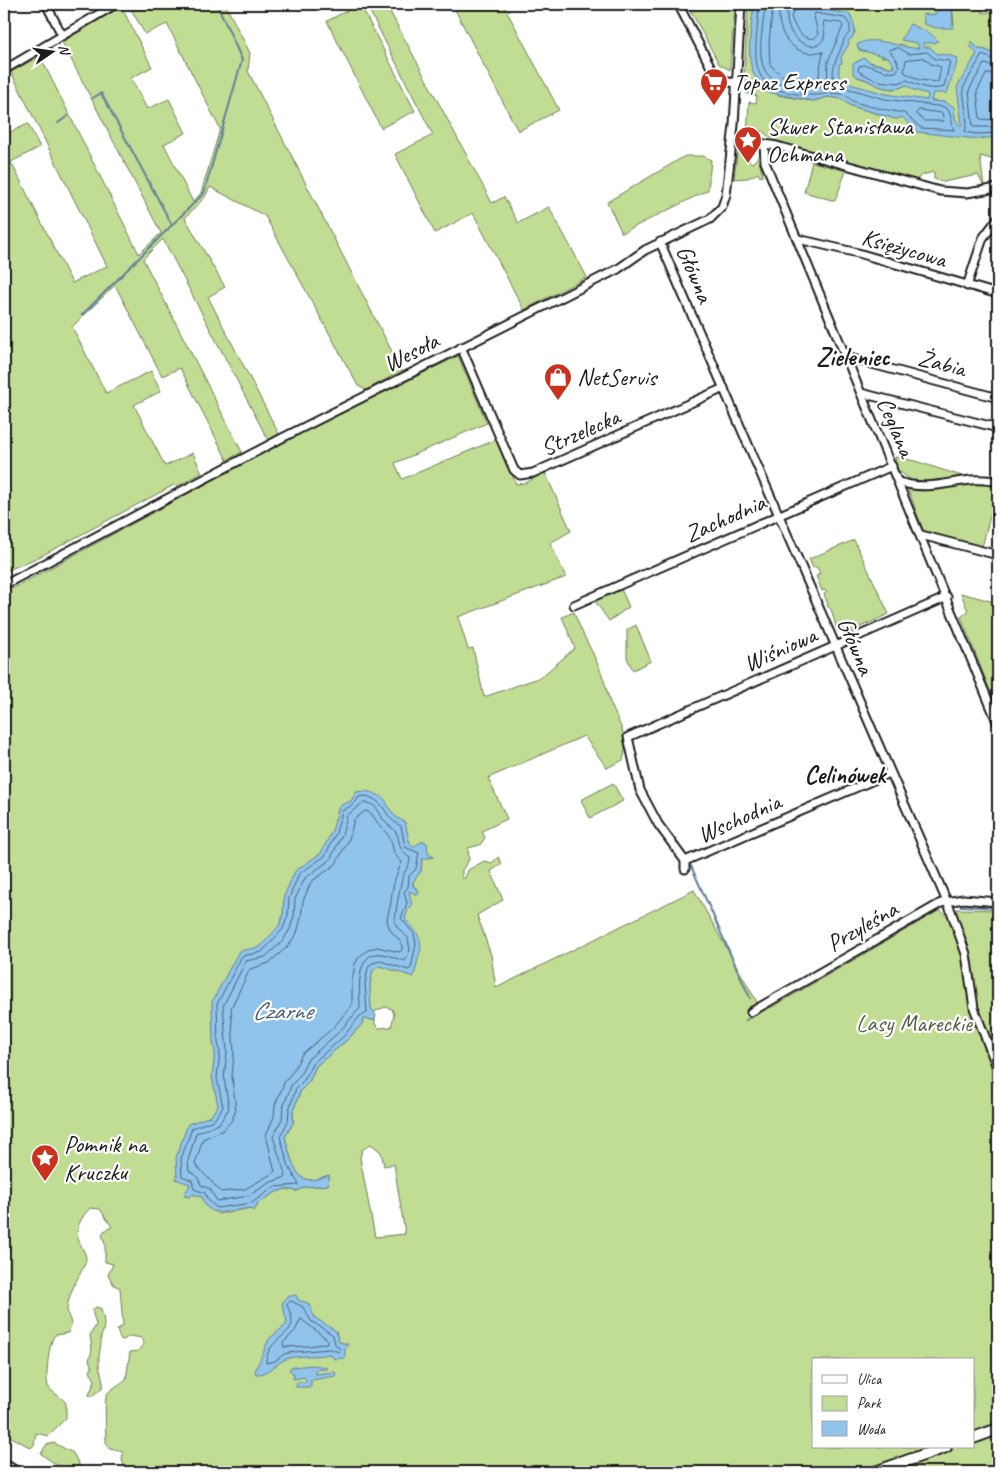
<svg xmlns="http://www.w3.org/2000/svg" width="1002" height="1476" viewBox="0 0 1002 1476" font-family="Caveat,sans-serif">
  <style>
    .green { fill: #c1dc93; stroke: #6e7c58; fill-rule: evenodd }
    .water { fill: #90c4ed; stroke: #628199 }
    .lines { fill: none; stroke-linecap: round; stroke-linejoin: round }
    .shore { stroke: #4a5f70; stroke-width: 1 }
    .stream { stroke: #628199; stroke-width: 2 }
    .canal { stroke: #90c4ed; stroke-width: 8 }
    .street-casing { stroke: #1c1c1c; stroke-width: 11 }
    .secondary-casing { stroke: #1c1c1c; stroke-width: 14 }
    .highway-casing { stroke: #1c1c1c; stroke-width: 16 }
    .street { stroke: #fff; stroke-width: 7 }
    .secondary { stroke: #fff; stroke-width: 10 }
    .highway { stroke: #fff; stroke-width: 12 }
    .labels { text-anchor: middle; stroke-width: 4.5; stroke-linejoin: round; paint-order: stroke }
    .poi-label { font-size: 24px; fill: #1c1c1c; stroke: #fff; text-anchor: start }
    .street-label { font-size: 24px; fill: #1c1c1c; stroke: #fff }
    .park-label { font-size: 24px; fill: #565f46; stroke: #fff }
    .neighbourhood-label { font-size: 25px; font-weight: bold; fill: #1c1c1c; stroke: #fff }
    .water-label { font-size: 25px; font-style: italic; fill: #4a5f70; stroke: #fff }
  </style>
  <rect width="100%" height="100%" fill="#fff"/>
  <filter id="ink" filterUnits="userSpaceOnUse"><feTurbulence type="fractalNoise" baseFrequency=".02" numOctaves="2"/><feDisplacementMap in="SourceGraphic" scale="10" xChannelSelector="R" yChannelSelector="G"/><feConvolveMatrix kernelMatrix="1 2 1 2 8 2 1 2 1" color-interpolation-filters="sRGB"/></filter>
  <g filter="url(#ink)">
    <g class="green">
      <polygon points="128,4 225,4 250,53 248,71 402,371 366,390 358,386 265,216 210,187 205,197 185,218 225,287 208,297 279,434 268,440 163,239 143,259 242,452 227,460 180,368 162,376 115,285 72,327 106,393 151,371 161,391 134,405 165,466 193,453 202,473 176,487 174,485 41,556 4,572 4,135 28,124 40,147 11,162 72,283 107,266 11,72 40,56 139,254 161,233 62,42 117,9 123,10 152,67 131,78 147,109 169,99 186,133 164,144 193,202 201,193 220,129 167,24 145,34"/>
      <polygon points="360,4 415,111 381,128 327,21"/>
      <polygon points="366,4 386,4 492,203 504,197 518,223 549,207 587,277 524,310 473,213 435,233 395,154 433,135"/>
      <polygon points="452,4 503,4 559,110 518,131"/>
      <polygon points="687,4 735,4 730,70 719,64"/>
      <path d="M748 4H754L750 42 762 86 778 95 805 100 813 101 828 97 842 99 851 106 896 119 902 117 925 133 942 134 945 102 931 101 937 54 932 50 908 51 905 45 900 44 881 57H888L893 62V68L861 60 856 62 857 77C874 81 888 96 906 85L914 90 928 93 929 101 899 98 835 81 839 49 855 33 850 14 819 34 804 36 787 4H943L934 15 954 25 952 4H981L983 13 995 11 998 26V56L986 50 978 49 972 42 977 54 973 60 998 129V161L980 156 984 187 978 175 943 182 934 179V172L922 175 916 180C880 171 784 155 761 130V139L749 138 747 134 749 102 756 103 757 96 751 94 744 77Z"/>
      <polygon points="739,152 752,163 758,157 763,176 760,177 758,173 748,178 734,179 737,153"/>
      <polygon points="685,156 703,156 711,160 708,190 622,233 607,202"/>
      <polygon points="812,162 846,171 835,201 804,192"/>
      <path d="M458 356 487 423 395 463 402 479 495 440 499 442 516 484 526 483 545 472 571 531 550 543 566 577 458 617 468 649 473 648 484 697 541 677 575 648 562 617 574 612C581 633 593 651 601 672 605 682 607 692 610 702 618 722 630 738 623 760L607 768 584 736 488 778 507 819 482 831 485 838 480 845 468 848 469 860 462 870V878H465L468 870 484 861 492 863 498 857 502 864 491 871 503 900 477 915 491 955 496 988 694 890 762 1011 774 1006 940 910 948 917 956 913 957 909 998 910V1423L973 1432V1360H813V1447H932L862 1472H120L125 1468 122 1460 123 1452 110 1449 106 1442C106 1435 104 1397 107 1394 109 1390 122 1383 126 1379L130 1352 138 1351 144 1343 142 1338 130 1336 123 1340 120 1339 117 1330 123 1325 120 1288 114 1285 108 1275 113 1264 105 1262V1244L102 1235 104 1231 112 1227 100 1209 90 1208C61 1239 92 1248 85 1264 78 1279 68 1293 67 1310 67 1315 71 1320 71 1325L68 1333 55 1335C49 1341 45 1377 48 1386 53 1394 61 1396 66 1403V1418L48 1436 36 1433 34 1445 31 1448 4 1433V593L293 437ZM425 854 433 857 422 858 421 871 413 881V886L418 889 407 890 362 983 372 1013 385 1007 392 1009 394 1015 391 1027 379 1028 375 1024V1020L363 1019 362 1024 347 1040 316 1066 309 1082 301 1090 293 1111V1123L285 1137C289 1149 293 1179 309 1180 315 1180 323 1177 329 1175L328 1185 305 1187 297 1191 286 1189 276 1192 258 1203 257 1207 217 1214 202 1197 192 1194 227 1078ZM371 1144 381 1152 384 1166 394 1164 405 1234 375 1237 360 1158 362 1150Z"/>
      <polygon points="895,457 915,461 968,478 917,484 897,470"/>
      <polygon points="982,481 998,486 982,547 931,535 923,530 908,489 922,491"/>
      <polygon points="854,540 889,614 843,635 841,632 844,626 841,624 837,630 831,609 827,606 828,605 824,594 827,592 825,590 822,591 816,576 820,574 817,567 813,568 809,559"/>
      <polygon points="621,589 629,607 609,621 595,601"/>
      <polygon points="961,593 998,603 998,711 961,617 968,611"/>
      <polygon points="636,625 651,661 633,670 627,658 627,630"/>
      <polygon points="613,783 623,801 590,818 581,800"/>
      <path d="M96 1307 100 1308C104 1315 106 1329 101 1336 102 1346 98 1354 99 1364 100 1373 104 1379 103 1387L91 1397 89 1395 95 1380 90 1372 92 1367 89 1360 92 1350 90 1335 96 1325 92 1310Z"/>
      <polygon points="998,1434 998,1472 891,1472 960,1447 973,1447 973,1443"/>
      <polygon points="54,1443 73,1453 83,1472 67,1472 41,1454 46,1445"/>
    </g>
    <g class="water">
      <path d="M754 4H808L815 8 850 14C854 24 857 28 852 38L848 41 849 44 841 57 842 63 839 64V81L886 94 927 100 928 94 914 90 906 85C893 92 880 88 867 80 862 77 858 79 853 73V64L864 58 871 63 893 68 894 66 888 57 859 50 857 45C872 33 904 50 919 48L917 43 901 40 910 24 931 34 938 41 934 43H923L924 47H930L937 54 949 55 958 59 947 93H933L931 101 945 102 954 107 955 118 959 125H962L957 87 977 54 971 47V41L978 49 986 50 998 56V137L976 139 917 132 902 117 896 119 851 106 842 99 828 97 813 101 766 92 764 85 760 84 761 82C742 72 752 23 754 4Z"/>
      <polygon points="943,4 952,4 953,28 936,28 924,24 923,14 934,15"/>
      <path d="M366 791C392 798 382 801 395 816 398 819 401 820 405 822L410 844 413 847 423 841 427 843 428 854 434 857 422 859 421 871 413 882V886L419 891 418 895 409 891 412 906 408 909 405 919C430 944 419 947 414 977L380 966 373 970 370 985 371 1008 376 1015 375 1020 363 1019 362 1024 347 1040 316 1066 309 1082 301 1090 293 1111V1123L285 1137C289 1149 293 1180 310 1180 316 1180 323 1177 329 1175L328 1185 305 1187 297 1191 286 1189 276 1192 258 1203 254 1211 250 1208C233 1210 207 1221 202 1197L193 1194 190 1197 184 1196 190 1184 175 1179 177 1177 176 1157 188 1124 211 1116 218 1105 212 1077 215 1052 213 1043 212 1002 239 951 260 947 279 926 283 914 284 896 295 871 321 853 332 831 339 806 351 801 356 792Z"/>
      <path d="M296 1295 298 1300 308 1303 315 1318 336 1331 339 1342 348 1344 345 1349V1358L334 1359 330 1354C317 1357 296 1355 286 1359 278 1362 266 1376 256 1374L255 1371 269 1339 286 1325 287 1321 282 1304 286 1297Z"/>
      <polygon points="313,1365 326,1367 327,1369 315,1370 315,1374 335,1372 336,1376 311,1380 311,1387 296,1387 297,1382 306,1382 306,1380 304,1377 293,1379 294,1374 289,1370 291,1367"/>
    </g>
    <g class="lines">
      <g class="shore">
        <path d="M759 4C757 54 740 93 810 95 820 96 829 92 840 94 846 94 848 98 853 101 863 106 893 111 904 113L921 128 954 130 949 111 944 107 885 99 836 85C827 70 841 53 844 39L850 32V25L845 18 815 13 814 16 818 34 815 38C802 41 795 28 791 17L796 6 806 4"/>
        <path d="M765 4C764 33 747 78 788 85 802 88 812 89 827 86L828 61 843 26 841 23 824 21C822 27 827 33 823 40 810 58 776 30 790 4"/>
        <path d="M773 4 769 43 770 65 784 77 810 82 818 80 823 52C818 51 813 54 808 53 785 49 774 23 781 4"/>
        <path d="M899 48 909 54 927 52 935 59 950 61 944 87C930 91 920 86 907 80L898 83 877 81 858 71 859 66C871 62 883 75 896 72L899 67 897 60 889 50Z"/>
        <polygon points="924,58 931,64 941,67 938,82 919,80 904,72 906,60"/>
        <polyline points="998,61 982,55 963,88 967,123 965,132 976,134 998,133"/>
        <polyline points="998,67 984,64 969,90 973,127 998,127"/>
        <polyline points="998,74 987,73 977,91 980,119 998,120"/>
        <polygon points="919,110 942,113 944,121 924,121 916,114"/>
        <path d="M366 796C388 802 383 818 401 826L405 847 419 853 416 869 409 876 408 887 404 892 407 903 401 918 414 934 416 944 411 968 408 970 381 961 372 963 368 968 365 984 367 1013 360 1016 343 1037 312 1064 305 1079 296 1088 289 1110 288 1121 280 1137 289 1167 299 1185 274 1187 252 1203 217 1208 208 1200 205 1193 194 1189 192 1180 182 1176 181 1159 192 1128 214 1120 223 1107 217 1078 220 1052 218 1042 217 1004 242 956 262 952 283 929 288 915 289 898 299 874 325 856 336 833 342 811 354 804 359 797Z"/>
        <path d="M363 803C377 802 378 812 385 822 388 826 394 828 396 832 402 845 396 847 410 858 410 867 406 868 403 876 401 881 394 919 395 923 397 929 404 933 408 938L410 950 405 961C397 959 389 955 382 954 354 951 360 992 360 1008L339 1032 307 1060 300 1075 291 1086 283 1108 282 1119 273 1137 286 1177 271 1182 248 1196 217 1201 210 1189 201 1185 197 1176 189 1171 188 1161 196 1133 219 1124 229 1108 224 1078 227 1052 223 1006 246 961 265 957 282 942 290 929 294 916 295 899 305 878 330 860 342 835 347 816Z"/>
        <path d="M366 811 372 814C377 824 386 831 389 837 395 848 390 852 402 862 395 877 393 884 391 900 391 910 384 917 389 927 393 937 403 938 402 950L399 952 377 947 368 950 359 957 355 964 352 981V1005L333 1028 302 1054 293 1071 285 1081 275 1105 274 1117 266 1135 275 1172 245 1189 221 1192 195 1164 203 1139 223 1130 232 1120 236 1110 232 1077 234 1052 231 1008 250 969 269 963 288 946 297 933 301 918 303 901 311 882 336 864 349 839 354 820Z"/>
        <path d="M291 1301 303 1307 311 1321 333 1335 335 1344 340 1349 339 1352 330 1349 294 1352 284 1354 275 1361 266 1363C266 1340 293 1335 292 1321 292 1316 289 1310 287 1305Z"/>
        <polygon points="301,1319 327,1339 327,1343 309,1346 284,1347 283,1343 295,1331"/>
      </g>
      <g class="stream">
        <polyline points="93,98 101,93 172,225 204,193 242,60 217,4"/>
        <polyline points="58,123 68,116"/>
        <polyline points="82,315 172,225"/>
        <polyline points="691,866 750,998"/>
        <polyline points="961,906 998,908"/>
        <polyline points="891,936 913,924"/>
        <polyline points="755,1014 842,964"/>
        <polyline points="746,1020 751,1017"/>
        <polyline points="845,1472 854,1470"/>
      </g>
      <polyline class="canal" points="749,91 761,85"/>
      <g class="street-casing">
        <g id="street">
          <polyline points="46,4 62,35"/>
          <polyline points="678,4 716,77 720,81 737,83"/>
          <polyline points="4,70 116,4"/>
          <polyline points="733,139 777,146 940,191 967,193 998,188"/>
          <polyline points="764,144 765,162 998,724"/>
          <polyline points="798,239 858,253 998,294"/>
          <polyline points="660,242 951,911 966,954 974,1008 998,1070"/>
          <polyline points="967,286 983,238 998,218"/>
          <polyline points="461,347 514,470 520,475 533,473 724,388"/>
          <polyline points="846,357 998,398"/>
          <polyline points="861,393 998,428"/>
          <path d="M899 482C936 494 964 473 998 482"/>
          <polyline points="921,535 998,555"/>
          <polyline points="4,585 282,438 618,269 645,250 710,219 722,207 726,195 734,125 741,4"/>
          <polyline points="574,605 892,466"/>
          <polyline points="685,861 890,773"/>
          <polyline points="685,869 685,861 658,824 640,790 628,737 947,597"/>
          <polyline points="751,1012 941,903 963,899 998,902"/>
        </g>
      </g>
      <g class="secondary-casing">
        <g id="secondary">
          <polyline points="973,1438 998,1429"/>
          <polyline points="875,1472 946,1447"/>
        </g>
      </g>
      <g class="highway-casing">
        <polyline id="highway" points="4,1466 13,1472"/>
      </g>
      <use href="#street" class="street"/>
      <use href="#secondary" class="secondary"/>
      <use href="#highway" class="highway"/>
    </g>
  </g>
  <defs>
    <g id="supermarket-pin" transform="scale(1.4375)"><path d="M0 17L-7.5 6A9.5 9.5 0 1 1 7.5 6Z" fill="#c8321e" stroke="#fff"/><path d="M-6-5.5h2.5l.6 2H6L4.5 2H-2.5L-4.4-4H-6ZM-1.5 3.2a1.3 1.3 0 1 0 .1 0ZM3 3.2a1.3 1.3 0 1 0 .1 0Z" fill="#fff"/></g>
    <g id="sight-pin" transform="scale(1.4375)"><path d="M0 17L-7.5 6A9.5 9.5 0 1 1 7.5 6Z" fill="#c8321e" stroke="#fff"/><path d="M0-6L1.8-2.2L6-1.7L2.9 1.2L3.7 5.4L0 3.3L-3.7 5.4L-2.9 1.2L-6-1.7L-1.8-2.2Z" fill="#fff"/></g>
    <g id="shop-pin" transform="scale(1.4375)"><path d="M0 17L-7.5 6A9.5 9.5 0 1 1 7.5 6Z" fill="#c8321e" stroke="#fff"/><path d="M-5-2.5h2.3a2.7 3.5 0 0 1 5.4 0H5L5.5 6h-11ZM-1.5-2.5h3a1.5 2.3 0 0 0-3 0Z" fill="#fff"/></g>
  </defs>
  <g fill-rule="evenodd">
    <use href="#supermarket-pin" x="714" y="82"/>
    <use href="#sight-pin" x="748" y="140"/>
    <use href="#shop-pin" x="558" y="377"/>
    <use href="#sight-pin" x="45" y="1158"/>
  </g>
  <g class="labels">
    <g class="poi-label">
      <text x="733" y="90">Topaz Express</text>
      <text x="767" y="134">Skwer Stanisława<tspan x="767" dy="28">Ochmana</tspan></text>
      <text x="577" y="385">NetServis</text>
      <text x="64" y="1152">Pomnik na<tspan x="64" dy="28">Kruczku</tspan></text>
    </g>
    <g class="street-label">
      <text transform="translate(904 248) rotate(16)" y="8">Księżycowa</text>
      <text transform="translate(695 274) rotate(67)" y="8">Główna</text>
      <text transform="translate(411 352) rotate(-27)" y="8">Wesoła</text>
      <text transform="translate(942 363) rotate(15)" y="8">Żabia</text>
      <text transform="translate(896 427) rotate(67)" y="8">Ceglana</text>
      <text transform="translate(580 432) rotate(-24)" y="8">Strzelecka</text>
      <text transform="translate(725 518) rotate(-24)" y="8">Zachodnia</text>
      <text transform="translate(856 646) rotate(67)" y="8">Główna</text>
      <text transform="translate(780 649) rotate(-24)" y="8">Wiśniowa</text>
      <text transform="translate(739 818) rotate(-24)" y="8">Wschodnia</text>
      <text transform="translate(862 926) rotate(-30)" y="8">Przyleśna</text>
    </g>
    <g class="park-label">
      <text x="914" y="1031">Lasy Mareckie</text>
    </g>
    <g class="neighbourhood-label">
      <text x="853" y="365">Zieleniec</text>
      <text x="845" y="783">Celinówek</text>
    </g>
    <g class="water-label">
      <text x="282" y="1019">Czarne</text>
    </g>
  </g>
  <rect width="1002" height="1476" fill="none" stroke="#fff" stroke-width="20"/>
  <rect x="10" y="10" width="982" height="1456" fill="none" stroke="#1c1c1c" stroke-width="2" filter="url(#ink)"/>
  <rect x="812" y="1358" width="162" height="90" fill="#ffffff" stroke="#a4a4a4"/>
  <rect x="822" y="1375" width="25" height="8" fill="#ffffff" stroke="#a4a4a4"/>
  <text x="857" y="1384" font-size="15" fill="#1c1c1c">Ulica</text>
  <rect x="822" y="1396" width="25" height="15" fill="#c1dc93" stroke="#a4a4a4"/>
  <text x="857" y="1408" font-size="15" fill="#1c1c1c">Park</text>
  <rect x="822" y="1421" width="25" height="15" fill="#90c4ed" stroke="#a4a4a4"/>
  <text x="857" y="1434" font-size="15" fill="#1c1c1c">Woda</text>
  <g transform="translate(52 52) rotate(77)" stroke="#ffffff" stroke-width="4" paint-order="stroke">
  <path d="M0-4L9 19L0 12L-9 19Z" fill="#1c1c1c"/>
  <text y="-8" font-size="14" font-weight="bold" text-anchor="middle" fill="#1c1c1c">N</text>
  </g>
</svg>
